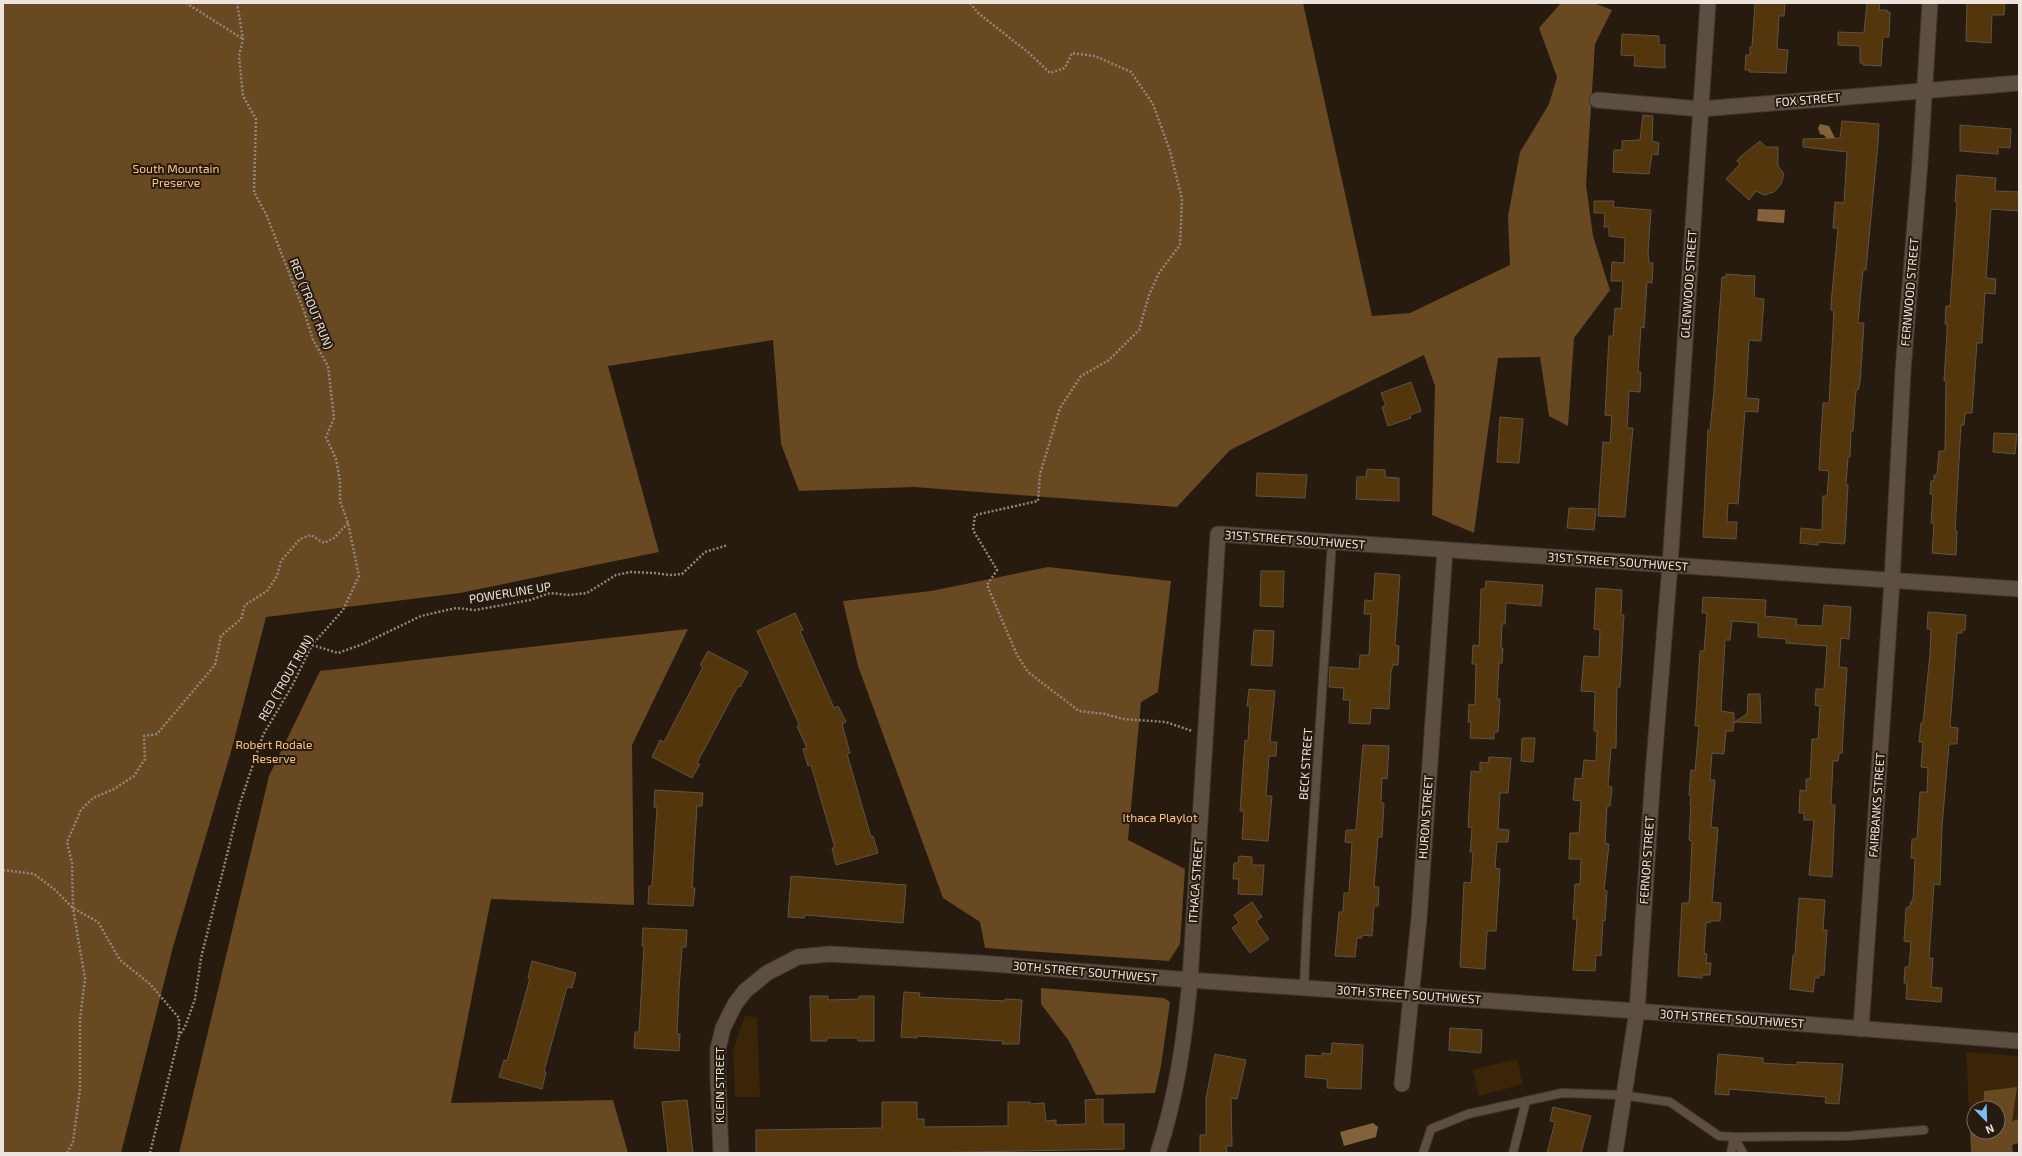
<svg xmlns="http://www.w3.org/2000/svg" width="2022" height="1156" viewBox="0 0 2022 1156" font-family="'Exo 2',sans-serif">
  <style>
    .green { fill: #3b2507 }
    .forest { fill: #684922 }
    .water { fill: #83623b }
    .building { fill: #54360c; stroke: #5f5345 }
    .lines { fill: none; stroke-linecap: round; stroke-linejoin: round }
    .service-casing { stroke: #403730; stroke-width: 10 }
    .minor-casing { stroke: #403730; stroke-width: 17 }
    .path { stroke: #91877d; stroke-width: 2.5; stroke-dasharray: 2 2; stroke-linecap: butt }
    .service { stroke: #5c4f41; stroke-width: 8 }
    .minor { stroke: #5c4f41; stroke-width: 15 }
    .labels { text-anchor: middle; stroke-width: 4; stroke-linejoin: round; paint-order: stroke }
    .street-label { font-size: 12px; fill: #ece4dc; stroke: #261b0e }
    .park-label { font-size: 12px; fill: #fac487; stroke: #261b0e }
  </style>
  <rect width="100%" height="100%" fill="#261b0e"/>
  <g class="green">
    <polygon points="745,1016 757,1017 760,1097 735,1097 733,1050"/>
    <polygon points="1966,1052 2019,1056 2019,1119 2012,1121 1984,1091 1983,1108 1974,1108 1974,1126 1970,1130"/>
    <polygon points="1517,1059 1523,1084 1479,1096 1473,1070"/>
  </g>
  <g class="forest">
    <polygon points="3,3 1303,3 1372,316 1410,313 1510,265 1508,216 1520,152 1549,104 1557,77 1539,28 1561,3 1594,3 1612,10 1595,44 1586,185 1593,236 1610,290 1574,338 1568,426 1549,416 1540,357 1498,358 1474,533 1432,515 1435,386 1424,355 1230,450 1177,507 914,487 799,491 781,444 773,340 608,366 659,552 460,593 266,617 232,748 173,947 121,1153 3,1153"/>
    <polygon points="1048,567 1171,581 1158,692 1141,702 1128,840 1185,869 1180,944 1169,961 985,948 980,922 943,898 858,666 843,601 931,591"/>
    <polygon points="688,629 632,745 634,905 491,899 451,1103 613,1100 628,1153 179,1153 269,776 320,671"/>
    <polygon points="1041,988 1164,998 1170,1002 1161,1066 1155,1093 1096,1095 1069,1041 1041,1004"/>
    <polygon points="2017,1087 2012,1121 2019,1119 2019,1143 2012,1145 2013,1153 1971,1153 1970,1130 1974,1126 1974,1132 1998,1132 1998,1108 1983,1108 1984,1091"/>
  </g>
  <g class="water">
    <polygon points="1820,124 1829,126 1835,138 1827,139 1824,135 1820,134 1818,128"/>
    <polygon points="1758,209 1785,210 1784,223 1757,221"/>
    <polygon points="1373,1123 1378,1127 1376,1137 1344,1146 1340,1132"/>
  </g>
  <g class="building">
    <polygon points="1755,3 1785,3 1784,16 1779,16 1777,49 1788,50 1786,73 1749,72 1750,70 1745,70 1746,55 1750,55 1750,47 1752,47"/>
    <polygon points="1867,3 1880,3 1879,10 1887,10 1887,12 1890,12 1889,37 1883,37 1881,66 1863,65 1863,63 1860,63 1860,48 1859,46 1838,45 1838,32 1864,33"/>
    <polygon points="1967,3 2005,3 2004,15 1992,15 1991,43 1966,41"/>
    <polygon points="1622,34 1659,36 1659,45 1665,45 1665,68 1634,66 1635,56 1621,55"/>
    <polygon points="1643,115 1653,116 1652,141 1659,143 1658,155 1652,154 1649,174 1613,172 1614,150 1622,150 1622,141 1640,140"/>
    <polygon points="1842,121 1879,124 1878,143 1866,270 1863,270 1858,323 1864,323 1860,383 1858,390 1856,390 1853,431 1851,431 1850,457 1848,457 1846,485 1848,485 1845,541 1844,544 1818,542 1818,545 1800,543 1801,528 1822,530 1823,496 1827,496 1829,471 1819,470 1821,435 1823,403 1829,403 1834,310 1831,310 1831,304 1838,228 1833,228 1835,202 1844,203 1847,152 1803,147 1803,139 1840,138"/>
    <polygon points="1960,125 2011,129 2010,148 1998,147 1998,154 1960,151"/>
    <polygon points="1760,141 1766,147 1778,147 1778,166 1784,174 1781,184 1774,192 1764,195 1756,191 1749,200 1726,179 1740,164 1737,161 1740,157"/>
    <polygon points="1957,175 1996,178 1995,191 2019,192 2019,211 1991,209 1986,278 1996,279 1995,294 1985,293 1982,343 1977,343 1972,413 1965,413 1964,425 1961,425 1955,531 1957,531 1956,555 1932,553 1934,523 1931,523 1933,495 1930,494 1931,481 1934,481 1934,475 1937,475 1939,451 1945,451 1946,381 1944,381 1947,333 1947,324 1945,324 1946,306 1950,306 1957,202 1955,202"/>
    <polygon points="1594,201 1614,201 1613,207 1651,210 1648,253 1649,263 1653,263 1652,283 1647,282 1644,328 1641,327 1638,372 1641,372 1640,392 1629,391 1627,428 1633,428 1625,517 1598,516 1603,442 1610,443 1612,416 1605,415 1609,336 1613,336 1615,308 1621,309 1623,281 1611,281 1612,262 1624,263 1625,238 1609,236 1609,227 1604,227 1605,213 1594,213"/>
    <polygon points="1726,274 1755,276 1754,298 1764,299 1761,341 1749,340 1746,398 1759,399 1758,412 1745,411 1738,504 1728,503 1727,522 1737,522 1736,539 1703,537 1708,430 1710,430 1714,390 1722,277 1726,277"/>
    <polygon points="1411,382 1421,411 1410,415 1411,418 1388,426 1382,407 1386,406 1381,393"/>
    <polygon points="1500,417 1523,419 1519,463 1497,462"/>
    <polygon points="1994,433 2017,434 2015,454 1993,452"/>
    <polygon points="1367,469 1385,470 1385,477 1399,478 1399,501 1356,499 1357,477 1366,477"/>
    <polygon points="1257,473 1307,475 1305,498 1256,496"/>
    <polygon points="1569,508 1596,509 1594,530 1567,528"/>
    <polygon points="1261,571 1284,571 1283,607 1260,606"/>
    <polygon points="1375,573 1400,575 1395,645 1399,646 1398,665 1393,665 1391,672 1389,709 1371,708 1370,724 1349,723 1350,700 1343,700 1344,688 1329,687 1330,667 1359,669 1360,655 1369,655 1371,614 1364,614 1365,600 1373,601"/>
    <polygon points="1486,581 1543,585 1541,606 1506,603 1505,624 1502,624 1501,648 1503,648 1502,663 1499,663 1497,699 1500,699 1498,732 1494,732 1494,739 1470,738 1471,722 1468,722 1469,704 1475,705 1476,664 1472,664 1473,645 1479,646 1481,589 1485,589"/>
    <polygon points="1596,588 1622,590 1621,615 1624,615 1620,687 1617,687 1616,748 1611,748 1608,786 1612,787 1610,806 1607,806 1605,843 1609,844 1604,890 1607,891 1605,921 1603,920 1601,956 1596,955 1595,971 1573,970 1577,919 1573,919 1575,884 1580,884 1581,859 1569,859 1570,833 1579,833 1581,801 1573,800 1575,778 1582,779 1584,760 1596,761 1597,731 1594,731 1595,692 1581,691 1584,656 1599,657 1600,630 1594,629"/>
    <polygon points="1703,597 1766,600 1765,616 1797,619 1796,625 1822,626 1824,605 1851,607 1849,639 1841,638 1839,667 1847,668 1842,753 1839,753 1838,761 1833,761 1831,805 1835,805 1832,877 1809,875 1814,820 1804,820 1804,813 1799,813 1800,790 1806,791 1806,779 1810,779 1812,739 1813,741 1813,739 1818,739 1820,706 1815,705 1816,689 1824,689 1827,646 1786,643 1786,639 1758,637 1758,623 1732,621 1730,640 1725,640 1721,711 1734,713 1734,722 1747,714 1748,694 1760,694 1761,723 1734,722 1733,731 1726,731 1724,754 1712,753 1710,780 1715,780 1711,827 1718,828 1712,902 1721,903 1720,921 1710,921 1710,923 1706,922 1704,953 1707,954 1706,963 1711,963 1710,975 1702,975 1702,978 1678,976 1682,903 1689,903 1691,866 1692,841 1689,840 1691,805 1690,805 1691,795 1689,795 1691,770 1695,771 1699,726 1695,726 1700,651 1704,651 1707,613 1702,613"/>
    <polygon points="1928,612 1966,615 1965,630 1962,630 1962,633 1957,633 1950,727 1958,728 1957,744 1949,744 1942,827 1940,885 1934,884 1929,958 1933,958 1931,987 1942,988 1941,1002 1906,999 1907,983 1904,983 1905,967 1909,967 1911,942 1904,941 1906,908 1910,906 1911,901 1913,901 1915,858 1911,858 1912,839 1917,839 1920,792 1927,792 1928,768 1921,767 1923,742 1919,742 1921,723 1923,723 1930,654 1931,629 1927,629"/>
    <polygon points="795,613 803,630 800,631 834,708 838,706 846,722 842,724 850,753 847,754 871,837 873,836 878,853 836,865 832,848 835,848 811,765 808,766 803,749 807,748 797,726 799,724 757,631"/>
    <polygon points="1254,630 1274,631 1272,666 1251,665"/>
    <polygon points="708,651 748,672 740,687 738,686 697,763 700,764 692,778 652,757 660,740 664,742 703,667 700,665"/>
    <polygon points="1249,689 1275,691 1270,742 1277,742 1276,756 1269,756 1266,796 1272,796 1268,841 1242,839 1244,811 1240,811 1245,740 1248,741 1250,706 1247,706"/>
    <polygon points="1522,738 1535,738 1533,762 1521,761"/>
    <polygon points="1363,745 1389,746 1387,779 1382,778 1381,803 1384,803 1382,837 1378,837 1376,863 1374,887 1379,887 1378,906 1374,906 1372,936 1362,935 1362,938 1357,938 1355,957 1335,956 1339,912 1343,912 1344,893 1349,893 1352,843 1345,842 1346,830 1356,830"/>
    <polygon points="1489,757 1511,758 1508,793 1500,793 1498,829 1509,830 1508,842 1497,842 1495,868 1500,869 1496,931 1487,931 1485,969 1460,967 1464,882 1471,883 1473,852 1470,852 1472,828 1468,827 1471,771 1480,772 1480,762 1488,763"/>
    <polygon points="655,790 703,793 702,806 697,806 692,888 695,888 693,906 648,904 649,886 652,886 657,807 654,807"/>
    <polygon points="1239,856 1252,857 1252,865 1264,865 1262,895 1238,894 1239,879 1233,879 1234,863 1238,863"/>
    <polygon points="791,876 906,885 903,923 805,915 804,918 788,917"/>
    <polygon points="1799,898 1825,900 1823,930 1827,930 1824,975 1819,975 1819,978 1815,978 1813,992 1790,989 1793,955 1795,955"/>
    <polygon points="1252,902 1262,917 1256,921 1269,939 1250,953 1232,928 1239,923 1234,915"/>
    <polygon points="643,928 687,930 686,947 682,947 679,990 677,1034 680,1034 679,1051 634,1048 635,1032 639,1032 644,946 642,946"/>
    <polygon points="532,961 576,973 572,988 567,987 544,1071 546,1072 542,1089 499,1077 504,1060 507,1061 530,978 528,978"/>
    <polygon points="904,992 920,993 919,997 1005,1001 1005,999 1022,1000 1019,1044 1002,1044 1003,1041 917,1036 917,1038 901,1037"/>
    <polygon points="810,996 828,996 828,1000 859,999 859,996 874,996 874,1041 858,1041 858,1038 827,1038 827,1041 811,1041"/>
    <polygon points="1450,1028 1482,1030 1481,1053 1449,1050"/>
    <polygon points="1332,1043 1363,1045 1361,1089 1327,1088 1327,1079 1305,1077 1306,1055 1322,1056 1322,1053 1331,1054"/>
    <polygon points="1215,1054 1246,1060 1237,1099 1231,1098 1232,1146 1226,1146 1227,1153 1200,1153 1200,1135 1206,1135 1206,1098"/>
    <polygon points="1718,1054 1763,1058 1763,1063 1797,1065 1797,1062 1843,1064 1839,1104 1825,1103 1826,1097 1777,1093 1729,1089 1729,1095 1715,1094"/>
    <polygon points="1103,1099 1103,1124 1124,1124 1124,1149 918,1153 756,1153 756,1130 882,1128 882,1102 917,1102 917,1119 924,1119 924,1127 1008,1126 1008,1102 1030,1102 1030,1104 1044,1103 1046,1121 1056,1120 1056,1125 1086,1124 1085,1100"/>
    <polygon points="687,1100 693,1153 668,1153 662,1102"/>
    <polygon points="1553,1107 1591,1116 1581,1153 1547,1153 1555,1122 1550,1121"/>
  </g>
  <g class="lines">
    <g class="service-casing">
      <g id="service">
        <polyline points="1304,987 1307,919 1332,542"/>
        <polyline points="1734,1137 1743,1153"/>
        <polyline points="1423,1153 1431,1129 1468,1114 1562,1093 1622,1095 1670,1102 1719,1136 1734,1137 1848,1136 1924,1130"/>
        <polyline points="1513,1153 1526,1101"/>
        <polyline points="1731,1153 1734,1137"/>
      </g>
    </g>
    <g class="minor-casing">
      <g id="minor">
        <polyline points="1597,100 1701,109 2019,83"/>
        <polyline points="1861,1029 1892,581 1903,371 1920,162 1930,3"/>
        <polyline points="1402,1084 1419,919 1445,550"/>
        <polyline points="721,1153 718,1078 718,1049 723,1028 735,1004 745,991 767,973 798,957 830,954 980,963 1190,980 1637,1011 2019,1041"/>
        <path d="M1158 1153C1177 1094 1184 1042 1190 980L1218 534 2019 589"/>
        <polyline points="1615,1153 1637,1011 1653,774 1670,565 1708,3"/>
      </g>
    </g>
    <g class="path">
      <polyline points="186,3 243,39"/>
      <polyline points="970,3 978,13 1029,53 1050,73 1065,68 1072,53 1095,56 1131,72 1153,104 1170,151 1182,199 1180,245 1159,273 1149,295 1139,330 1109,360 1081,376 1060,408 1040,474 1038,501 975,515 973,530 997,570 987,585 1017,655 1028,672 1079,711 1105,714 1123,719 1166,722 1192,731"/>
      <polyline points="312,645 338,653 363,644 421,616 456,608 475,610 503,605 530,600 550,593 569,595 587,593 616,575 631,572 655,573 670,575 682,574 705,552 728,545"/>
      <polyline points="3,870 34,874 54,889 73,908 98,922 120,960 150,984 179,1018 179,1036 185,1027 195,999 201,958 240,803 263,735 292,686 312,645 343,610 359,576 348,523 340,501 340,481 336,459 326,437 334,418 328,366 313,340 304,311 266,214 254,192 256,119 243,96 239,56 243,39 237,3"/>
      <polyline points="67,1153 73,1142 80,1089 80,1019 85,979 73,908 72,863 67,842 81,810 93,798 114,789 134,776 145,759 144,736 157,734 215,665 221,636 241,619 245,605 267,591 277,576 281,561 300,539 311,535 324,543 334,538 348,523"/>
      <polyline points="150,1153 179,1036"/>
    </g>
    <use href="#service" class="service"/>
    <use href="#minor" class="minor"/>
  </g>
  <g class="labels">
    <g class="street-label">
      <text transform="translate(1808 100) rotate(-5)" y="4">FOX STREET</text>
      <text transform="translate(1689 284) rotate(-86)" y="4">GLENWOOD STREET</text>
      <text transform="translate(1910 292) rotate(-85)" y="4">FERNWOOD STREET</text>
      <text transform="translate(311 304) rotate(68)" y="4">RED (TROUT RUN)</text>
      <text transform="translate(1295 540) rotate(4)" y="4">31ST STREET SOUTHWEST</text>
      <text transform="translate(1618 562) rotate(4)" y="4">31ST STREET SOUTHWEST</text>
      <text transform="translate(510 593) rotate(-9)" y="4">POWERLINE UP</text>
      <text transform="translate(286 678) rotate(-60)" y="4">RED (TROUT RUN)</text>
      <text transform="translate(1306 764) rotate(-86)" y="4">BECK STREET</text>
      <text transform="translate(1877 805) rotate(-86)" y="4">FAIRBANKS STREET</text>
      <text transform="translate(1426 817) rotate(-86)" y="4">HURON STREET</text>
      <text transform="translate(1647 860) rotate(-86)" y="4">FERNOR STREET</text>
      <text transform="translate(1196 881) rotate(-86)" y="4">ITHACA STREET</text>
      <text transform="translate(1085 972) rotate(5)" y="4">30TH STREET SOUTHWEST</text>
      <text transform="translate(1409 995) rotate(4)" y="4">30TH STREET SOUTHWEST</text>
      <text transform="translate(1732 1019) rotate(4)" y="4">30TH STREET SOUTHWEST</text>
      <text transform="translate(720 1085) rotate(-90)" y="4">KLEIN STREET</text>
    </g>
    <g class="park-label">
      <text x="176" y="173">South Mountain<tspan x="176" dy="14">Preserve</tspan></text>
      <text x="274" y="749">Robert Rodale<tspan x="274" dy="14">Reserve</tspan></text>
      <text x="1160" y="822">Ithaca Playlot</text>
    </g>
  </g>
  <rect width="2022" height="1156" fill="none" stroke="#ece4dc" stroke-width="8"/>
  <g transform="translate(1986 1120) rotate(157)"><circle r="19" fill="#261b0e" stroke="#756b60"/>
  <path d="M0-3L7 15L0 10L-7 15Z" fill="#7ebdf9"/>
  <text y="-6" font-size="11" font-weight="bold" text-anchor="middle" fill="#ece4dc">N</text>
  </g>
</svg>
